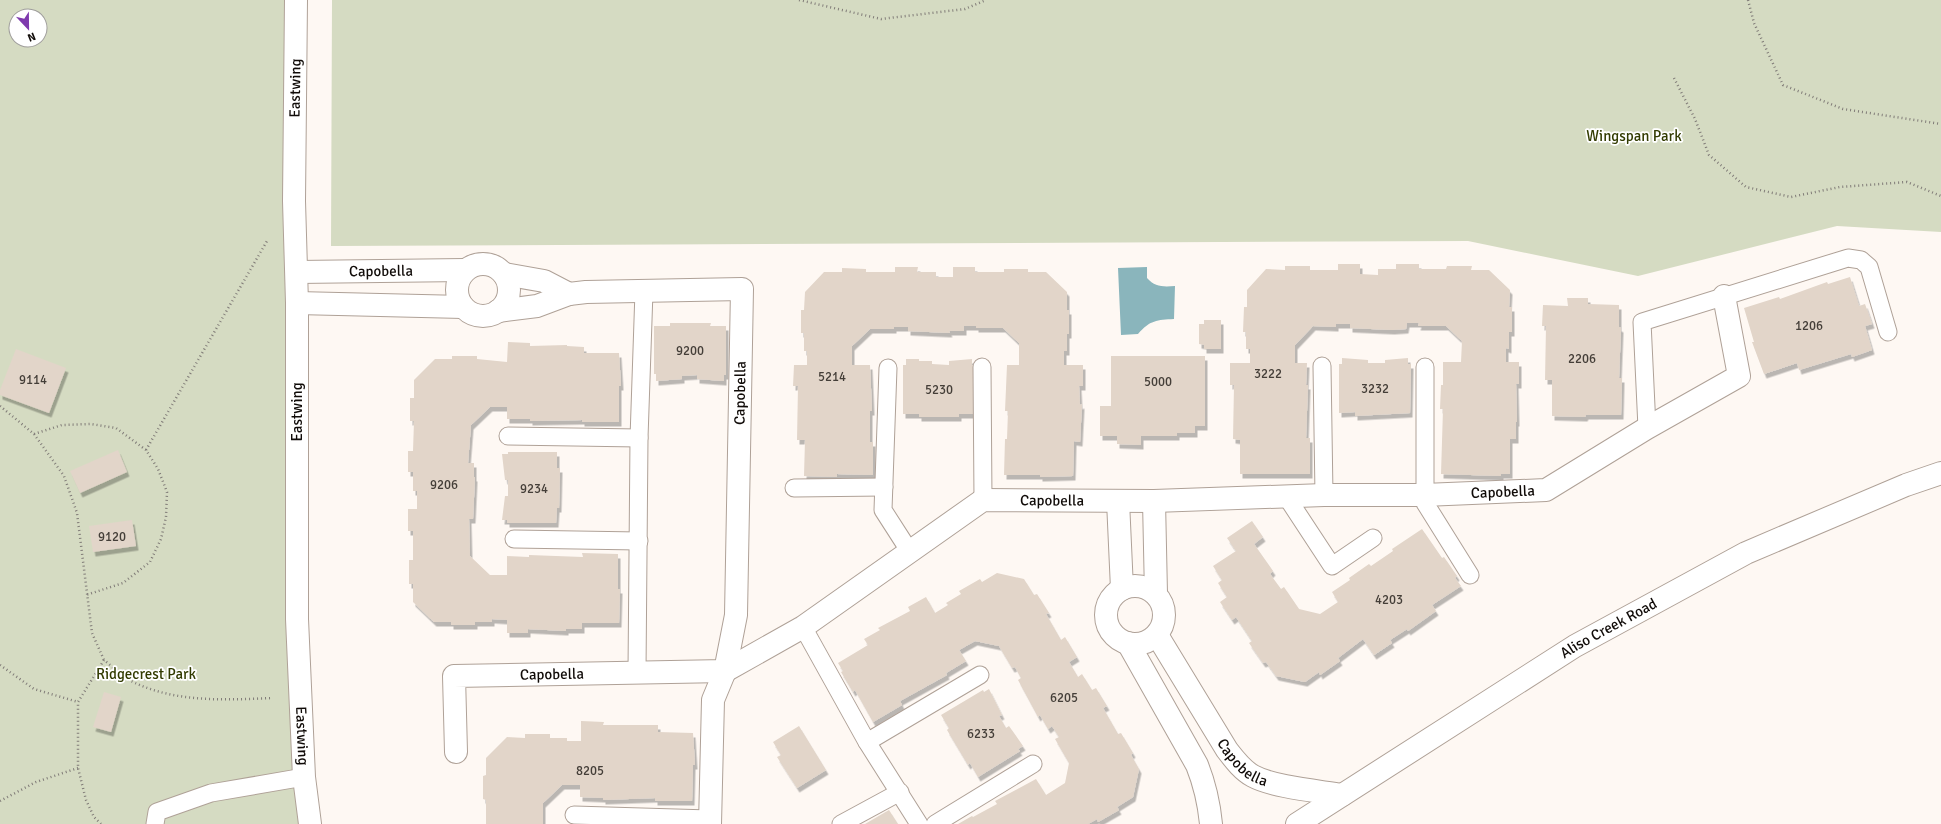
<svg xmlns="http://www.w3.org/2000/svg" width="1941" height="824" viewBox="0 0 1941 824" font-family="Signika,sans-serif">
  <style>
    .green { fill: #d5dbc2; fill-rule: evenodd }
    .water { fill: #8ab5bc }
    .building { fill: #e2d5c9; filter: url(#shadow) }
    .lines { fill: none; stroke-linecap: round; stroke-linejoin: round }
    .lane-casing { stroke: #afa197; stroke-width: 19 }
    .street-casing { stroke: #afa197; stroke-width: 24 }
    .secondary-casing { stroke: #afa197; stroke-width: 24 }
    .path { stroke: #817c78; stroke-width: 2.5; stroke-dasharray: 1 3; stroke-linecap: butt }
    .lane { stroke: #fff; stroke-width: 17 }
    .street { stroke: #fff; stroke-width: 22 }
    .secondary { stroke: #fff; stroke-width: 22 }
    .labels { text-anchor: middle; stroke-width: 3.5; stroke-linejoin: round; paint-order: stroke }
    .number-label { font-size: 13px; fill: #443e38 }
    .street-label { font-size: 15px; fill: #100b08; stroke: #fff }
    .park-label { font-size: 15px; fill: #323b01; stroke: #fff }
  </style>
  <defs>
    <filter id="shadow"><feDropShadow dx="2.5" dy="4.5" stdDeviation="0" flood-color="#0004"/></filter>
  </defs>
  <rect width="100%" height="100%" fill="#fef8f3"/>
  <g class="green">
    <path d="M0 0H289L303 824H0ZM16 16H40V40H16Z"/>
    <polygon points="332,0 1941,0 1941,232 1837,226 1638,276 1468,241 331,246"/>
  </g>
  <path class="water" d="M1147 267V278C1155 287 1163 287 1175 286L1174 319C1157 320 1150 320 1138 334L1121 335 1118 268Z"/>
  <g class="building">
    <polygon points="1338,264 1360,264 1360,274 1378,275 1378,269 1396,269 1396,264 1419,264 1419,269 1446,269 1447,266 1472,266 1471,270 1489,270 1510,290 1509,307 1512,307 1512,332 1509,332 1509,349 1506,348 1506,362 1519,362 1519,384 1516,384 1517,422 1516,422 1516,439 1510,439 1510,474 1501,474 1501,476 1441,474 1443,409 1440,409 1441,385 1443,385 1443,362 1461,362 1462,341 1446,326 1418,326 1419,323 1407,323 1406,329 1392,330 1350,328 1350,324 1336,324 1336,327 1313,326 1295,345 1295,363 1307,363 1306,385 1308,385 1306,438 1310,438 1310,474 1240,474 1240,440 1233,439 1234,385 1230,385 1230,363 1250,363 1250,349 1246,349 1246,332 1243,332 1244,307 1247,307 1247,290 1266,269 1285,270 1285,266 1310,266 1310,270 1338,270"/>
    <polygon points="895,267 918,267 917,272 936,272 936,277 953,277 953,267 975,267 975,272 1004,272 1004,269 1028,269 1028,272 1046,272 1067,292 1067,310 1069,310 1069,334 1067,334 1067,351 1064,351 1064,365 1083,365 1083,386 1079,386 1080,405 1082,404 1080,442 1074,441 1073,476 1040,477 1040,475 1004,475 1005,439 1007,439 1008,411 1005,411 1007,365 1019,365 1019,343 1003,328 976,328 976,326 964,326 964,331 949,331 950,333 908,331 908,327 894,327 894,329 870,329 852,346 852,365 870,365 872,411 870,411 870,442 873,442 873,475 837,474 837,477 804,476 805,440 797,440 798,386 793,386 794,365 807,365 807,351 804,351 804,333 801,333 801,310 804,310 805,292 824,272 842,272 842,268 866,269 866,272 895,272"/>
    <polygon points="1850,277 1859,306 1865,304 1872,324 1865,326 1872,350 1852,357 1851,354 1799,370 1797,363 1764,374 1752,342 1754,342 1744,308 1779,297 1780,299 1827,282 1828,284"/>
    <polygon points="1567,298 1588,298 1588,304 1619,305 1619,327 1621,328 1619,378 1622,378 1621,415 1586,415 1585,417 1552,416 1552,380 1545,380 1546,326 1542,326 1543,305 1568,306"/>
    <polygon points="1204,320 1221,320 1221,349 1204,349 1204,345 1199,344 1199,324 1204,324"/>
    <polygon points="670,323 711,323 710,326 726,326 726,375 724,375 724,381 697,379 697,375 682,376 682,379 656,381 656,374 654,374 654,326 670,326"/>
    <polygon points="508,342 530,343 530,346 567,345 567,346 584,347 584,353 619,353 621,386 619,386 619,422 582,422 582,420 530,421 530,419 507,419 507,407 490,407 471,425 468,463 474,463 474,477 475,477 473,519 469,519 470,556 490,575 507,575 507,556 529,557 529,555 583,557 582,553 618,554 618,589 620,589 619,623 582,623 582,629 566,629 566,631 528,629 528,633 507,633 507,620 492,619 492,622 475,622 475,625 451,625 451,622 434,622 413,602 413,584 409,584 409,560 413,560 413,531 408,531 408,509 417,509 417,491 413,491 413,472 408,472 408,451 413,451 414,421 410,421 410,398 414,398 414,380 435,359 452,359 452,356 477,356 477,359 507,362"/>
    <polygon points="16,349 66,368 49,413 0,395 0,390"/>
    <polygon points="1111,356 1205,356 1205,426 1195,426 1195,433 1177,433 1177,436 1141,436 1141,445 1117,444 1117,436 1100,436 1100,406 1111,406"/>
    <polygon points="1342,358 1368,360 1368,363 1385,363 1385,360 1408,358 1408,364 1411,364 1410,413 1355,416 1355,412 1339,413 1339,364 1342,364"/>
    <polygon points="906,359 919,359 919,361 932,361 932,364 949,365 949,361 972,359 972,365 975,365 974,414 959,414 959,417 919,417 919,414 903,414 903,365 906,365"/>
    <polygon points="118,450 127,472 80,493 70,471"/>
    <polygon points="508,452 557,452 557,468 560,468 559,508 557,508 556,523 507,523 507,520 502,520 505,496 508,496 508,480 505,480 502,454 508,454"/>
    <polygon points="132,520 136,546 93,552 89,526"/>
    <polygon points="1252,521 1263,537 1254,544 1273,571 1270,574 1281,589 1284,587 1299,609 1320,614 1338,602 1332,592 1350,580 1349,578 1369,564 1371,566 1393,551 1392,549 1422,529 1442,558 1444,557 1457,576 1455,578 1461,586 1432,605 1436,611 1408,631 1407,629 1390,640 1392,643 1374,655 1363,639 1338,658 1340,661 1320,675 1319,672 1305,682 1276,676 1266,662 1263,663 1249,643 1252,641 1236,617 1232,620 1220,602 1227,597 1218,583 1222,580 1213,566 1236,551 1227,538"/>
    <polygon points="997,573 1024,579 1034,595 1037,594 1049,613 1046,614 1061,640 1065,637 1077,657 1069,662 1078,677 1082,674 1092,690 1096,688 1107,706 1103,708 1118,734 1121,733 1133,753 1131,755 1139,769 1133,797 1117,807 1119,810 1098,822 1097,819 1088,824 958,824 972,816 973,817 997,804 995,801 1036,779 1046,795 1065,783 1069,763 1055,739 1059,737 1052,726 1048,729 1040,715 1038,717 1018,680 1021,678 1015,667 1012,668 999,646 975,641 959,650 966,661 946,673 947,675 900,701 902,705 873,722 855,690 853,692 841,672 843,671 838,663 868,645 864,639 880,630 878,628 910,611 908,607 926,597 935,613 948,605 946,603 961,594 959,591 980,579 982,582"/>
    <polygon points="989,689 1002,715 999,716 1006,728 1009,726 1023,746 1018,749 1020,751 978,777 970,763 968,765 947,730 949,728 941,715 983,690 984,692"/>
    <polygon points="104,692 121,697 111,732 93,727"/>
    <polygon points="581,721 604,722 603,725 658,725 658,732 693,733 695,765 693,765 692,801 655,801 655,798 603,800 603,798 580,797 580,785 562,785 543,803 543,824 486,824 486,800 483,799 483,776 486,775 486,758 507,737 525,738 525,734 550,734 550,738 567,738 567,741 581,741"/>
    <polygon points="799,726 826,770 797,788 777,757 781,755 773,742"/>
    <polygon points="889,810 898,824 865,824"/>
  </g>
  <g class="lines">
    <g class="lane-casing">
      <g id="lane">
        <polyline points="1322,366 1324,495"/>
        <polyline points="982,367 983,500"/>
        <polyline points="1425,367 1425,503 1470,575"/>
        <polyline points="888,368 883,510 910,552"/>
        <polyline points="1647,428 1642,322 1848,258 1861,260 1869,267 1888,332"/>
        <polyline points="508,436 639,438"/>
        <polyline points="794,488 884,487"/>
        <polyline points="1286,496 1332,566 1373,538"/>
        <polyline points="514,539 639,541"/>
        <polyline points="803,627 867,742 919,824"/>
        <polyline points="637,672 639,438 644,291"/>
        <polyline points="867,742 980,675"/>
        <polyline points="574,815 710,819"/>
        <polyline points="155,824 157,812 211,793 304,777"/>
        <polyline points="841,824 900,792"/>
        <polyline points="935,824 1033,764"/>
      </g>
    </g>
    <g class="street-casing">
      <g id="street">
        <circle cx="483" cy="290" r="26"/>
        <path id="s1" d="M297 272 465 270"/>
        <polyline points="504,274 544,281 569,294"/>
        <polyline points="297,303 463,307"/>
        <polyline points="498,311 537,306 569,294 586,292 742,289 736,615 725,671 713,700 710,824"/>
        <polyline points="1118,501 1122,589"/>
        <polyline points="1154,501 1156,594"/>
        <circle cx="1135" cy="615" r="29"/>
        <path id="s2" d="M1157 635 1227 750C1234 759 1242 770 1253 776 1273 787 1318 791 1342 795"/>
        <path d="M1128 643 1197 765C1205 785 1209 803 1211 824"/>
        <path id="s3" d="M456 752 454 676 725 671 803 627 983 500 1154 501 1324 495H1424L1546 490 1647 428 1739 376 1724 296"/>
      </g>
    </g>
    <g class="secondary-casing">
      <g id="secondary">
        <path id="s4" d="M296 0 294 201 297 303V619L304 777 310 824"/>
        <path id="s5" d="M1297 824 1575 646 1746 553 1906 485 1941 473"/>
      </g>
    </g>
    <g class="path">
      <polyline points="799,0 881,19 965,9 986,0"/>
      <polyline points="1748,0 1754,23 1783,85 1843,109 1941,124"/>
      <polyline points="1674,78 1695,119 1709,155 1746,187 1791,197 1840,187 1907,182 1941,196"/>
      <polyline points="0,406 34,434 64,476 77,513 92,633 104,660"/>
      <polyline points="34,434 62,425 91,424 116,428 146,450 158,469 167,492 166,517 161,539 150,562 123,583 86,595"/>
      <polyline points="146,450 267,241"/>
      <polyline points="0,665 34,689 78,702"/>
      <polyline points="0,801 36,782 78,768"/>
      <path d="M101 824 94 817 86 800 78 768V702L104 660C113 667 121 676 131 681 175 703 225 700 273 698"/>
    </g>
    <use href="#lane" class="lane"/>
    <use href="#street" class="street"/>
    <use href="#secondary" class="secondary"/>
  </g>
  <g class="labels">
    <g class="number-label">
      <text x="1809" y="330">1206</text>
      <text x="690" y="355">9200</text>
      <text x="1582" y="363">2206</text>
      <text x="1268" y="378">3222</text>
      <text x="832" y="381">5214</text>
      <text x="33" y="384">9114</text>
      <text x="1158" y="386">5000</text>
      <text x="1375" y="393">3232</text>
      <text x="939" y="394">5230</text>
      <text x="444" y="489">9206</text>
      <text x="534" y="493">9234</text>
      <text x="112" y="541">9120</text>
      <text x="1389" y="604">4203</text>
      <text x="1064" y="702">6205</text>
      <text x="981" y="738">6233</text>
      <text x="590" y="775">8205</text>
    </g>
    <g class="street-label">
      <text transform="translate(295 88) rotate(-89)" y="5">Eastwing</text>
      <text dy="5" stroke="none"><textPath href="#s1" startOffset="84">Capobella</textPath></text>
      <text transform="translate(740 393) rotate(-89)" y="5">Capobella</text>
      <text transform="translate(297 412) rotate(-90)" y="5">Eastwing</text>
      <text dy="5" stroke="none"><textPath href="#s3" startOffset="1177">Capobella</textPath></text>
      <text dy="5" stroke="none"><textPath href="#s3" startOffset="726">Capobella</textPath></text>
      <text dy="5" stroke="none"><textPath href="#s5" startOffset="368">Aliso Creek Road</textPath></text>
      <text dy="5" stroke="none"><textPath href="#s3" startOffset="174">Capobella</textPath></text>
      <text dy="5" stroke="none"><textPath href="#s4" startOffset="736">Eastwing</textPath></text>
      <text dy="5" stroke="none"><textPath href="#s2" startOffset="155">Capobella</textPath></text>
    </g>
    <g class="park-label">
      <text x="1634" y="141">Wingspan Park</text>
      <text x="146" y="679">Ridgecrest Park</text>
    </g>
  </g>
  <g transform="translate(28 28) rotate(158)"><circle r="19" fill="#ffffff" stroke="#9f9d9c"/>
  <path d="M0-3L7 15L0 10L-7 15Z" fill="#7f3aae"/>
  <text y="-6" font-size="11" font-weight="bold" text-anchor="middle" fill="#100b08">N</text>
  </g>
</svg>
